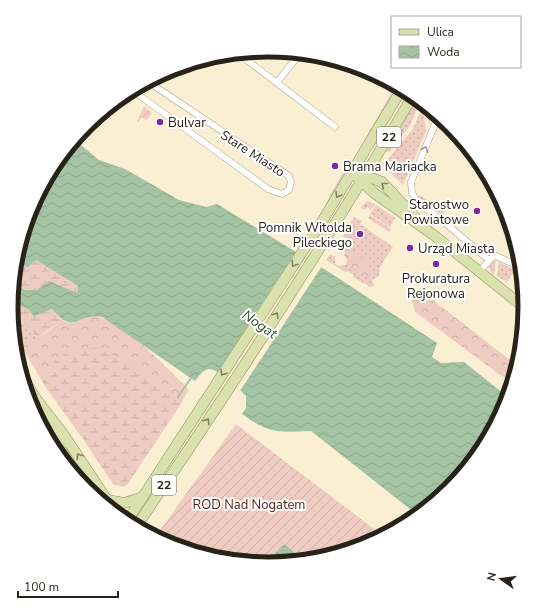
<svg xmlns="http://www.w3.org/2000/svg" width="537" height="615" viewBox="0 0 537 615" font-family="'Nunito Sans',sans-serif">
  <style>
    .grass { fill: url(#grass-dots) }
    .forest { fill: url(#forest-crowns) }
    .wetland { fill: url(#wetland-marsh) }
    .garden { fill: url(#garden-furrows) }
    .water { fill: url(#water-waves) }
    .pier { fill: #faefd3 }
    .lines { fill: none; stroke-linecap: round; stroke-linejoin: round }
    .stream { stroke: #a4c3a2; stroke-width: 2 }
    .street-casing { stroke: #a79d83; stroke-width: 7 }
    .primary-casing { stroke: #8a9256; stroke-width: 11 }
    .street { stroke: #fff; stroke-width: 6 }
    .primary { stroke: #d9e2ae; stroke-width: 10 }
    .oneway { stroke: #9e9c97 }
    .oneway2 { stroke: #808263 }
    .poi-dot { fill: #802997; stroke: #fff; stroke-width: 1.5 }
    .labels { text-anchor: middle; stroke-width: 4; stroke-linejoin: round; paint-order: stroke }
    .shield { fill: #fff; stroke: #68655d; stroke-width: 1 }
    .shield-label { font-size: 12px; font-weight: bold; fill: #272318 }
    .poi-label { font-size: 13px; fill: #272318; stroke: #fff; text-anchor: start }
    .street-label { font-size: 13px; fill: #272318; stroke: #fff }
    .park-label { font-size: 13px; fill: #541d0c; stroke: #fff }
    .water-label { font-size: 14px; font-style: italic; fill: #295528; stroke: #fff }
    .rim { fill: none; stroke: #272318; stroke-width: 5 }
  </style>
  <defs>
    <pattern id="grass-dots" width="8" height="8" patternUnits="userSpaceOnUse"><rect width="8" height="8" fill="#eeccc2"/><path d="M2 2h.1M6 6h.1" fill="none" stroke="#ccafa6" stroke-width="1.8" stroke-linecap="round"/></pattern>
    <pattern id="forest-crowns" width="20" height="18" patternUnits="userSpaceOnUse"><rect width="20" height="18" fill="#eeccc2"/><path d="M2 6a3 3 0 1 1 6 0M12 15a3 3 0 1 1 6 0" fill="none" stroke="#ccafa6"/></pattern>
    <pattern id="wetland-marsh" width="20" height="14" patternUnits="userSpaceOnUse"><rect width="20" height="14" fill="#eeccc2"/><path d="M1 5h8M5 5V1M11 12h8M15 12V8" fill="none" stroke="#ccafa6"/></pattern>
    <pattern id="garden-furrows" width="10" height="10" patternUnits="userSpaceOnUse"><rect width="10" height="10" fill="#eeccc2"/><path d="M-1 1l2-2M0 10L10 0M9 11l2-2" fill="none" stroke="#ccafa6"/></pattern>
    <pattern id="water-waves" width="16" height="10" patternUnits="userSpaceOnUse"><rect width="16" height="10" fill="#a4c3a2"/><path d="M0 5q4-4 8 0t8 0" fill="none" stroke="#8da78b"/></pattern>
  </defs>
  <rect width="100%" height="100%" fill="#faefd3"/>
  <g class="grass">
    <polygon points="394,88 396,89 367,141 366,137"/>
    <polygon points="414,101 419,105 409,127 389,152 386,152"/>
    <polygon points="423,107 426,131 412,164 388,162 388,159 412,130"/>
    <polygon points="425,108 433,114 429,124"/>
    <polygon points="391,165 411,167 403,185 390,172 388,166"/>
    <polygon points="343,173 347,176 322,214 330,195"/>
    <polygon points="416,195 421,196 445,211 443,215 440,214"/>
    <polygon points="367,201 375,204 371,210 367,207 365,210 360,208"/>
    <polygon points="376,205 395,218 390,227 370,214"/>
    <polygon points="370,215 390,228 389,232 368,218"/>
    <polygon points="354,217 362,221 360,224 393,247 380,267 379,276 372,280 374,286 370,287 353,277 354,275 348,271 346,272 326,260 330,254 335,257 335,264 338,266 346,265 347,259 344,255 345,253 342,246 350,241 343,236"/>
    <polygon points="496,261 494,274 492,275 489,267 492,262"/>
    <polygon points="499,262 515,270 507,282 497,276"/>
    <polygon points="11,309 38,338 29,341 24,350 17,337"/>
    <polygon points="76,456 105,502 92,493 73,458"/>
  </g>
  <g class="forest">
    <polygon points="349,247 367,260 372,280 346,264 347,259 344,255"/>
    <polygon points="410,290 433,300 515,364 511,383 415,312"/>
    <path d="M92 315C125 322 165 366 189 390L162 432 65 414 43 383 24 350 29 341 38 338 61 322 73 323Z"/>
  </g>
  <g class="wetland">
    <polygon points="36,260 78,286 77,293 49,281 38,290 25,290 16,284 20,264 28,267"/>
    <path d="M12 302C27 309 36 316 52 309L59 318 67 323C56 322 47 331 38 338L13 311Z"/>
    <polygon points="95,348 132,362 183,401 127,485 123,487 113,484 83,439 43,383 56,358 76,349"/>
  </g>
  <g class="garden">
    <polygon points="144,106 152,113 147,120 142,117 138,122 137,121"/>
    <polygon points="236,424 382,535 367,545 268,565 170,545 156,536"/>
  </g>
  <g class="water">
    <path d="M76 141 99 160 125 169 179 200 206 207 217 204 329 272 437 343 432 357 441 363 464 362 508 397 506 406 450 490 415 513 311 431C277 432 271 435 242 414L246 408V396C239 389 219 370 210 369 203 369 199 376 195 381L102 317C77 312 75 337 52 309L34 316 29 310 12 302 16 284 25 290H37L49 281 77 293 78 286 36 260 28 267 20 264 31 209Z"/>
    <polygon points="284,544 301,558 265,564"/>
  </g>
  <polygon class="pier" points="297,250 322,266 240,391 216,374"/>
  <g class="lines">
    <polyline class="stream" points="178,397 191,378"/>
    <g class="street-casing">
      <g id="street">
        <polyline points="244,58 335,127"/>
        <polyline points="277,82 298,56"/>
        <polyline points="136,93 268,189 282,194 289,190 291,182 289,176 150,83"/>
        <polyline points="438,117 411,182 412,193 417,202 444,222 489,260"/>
        <polyline points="480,271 494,255 518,266"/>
      </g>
    </g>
    <g class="primary-casing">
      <g id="primary">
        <polyline points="361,174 382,182 415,217"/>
        <polyline points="357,177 374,193 435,236 526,309"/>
        <polyline points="26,382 37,401"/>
        <polyline points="34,396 64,435 111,506"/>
        <polyline points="44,416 66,459"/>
        <polyline points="108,500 124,503 143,497"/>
        <polyline points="129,518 323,220 400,92"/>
        <path d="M138 524C233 385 325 244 411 99"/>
      </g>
    </g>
    <use href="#street" class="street"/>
    <use href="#primary" class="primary"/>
  </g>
  <defs><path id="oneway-chevron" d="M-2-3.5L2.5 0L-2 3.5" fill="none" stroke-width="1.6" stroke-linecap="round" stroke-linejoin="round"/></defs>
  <use class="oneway" href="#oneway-chevron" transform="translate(425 149) rotate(-67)"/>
  <g class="oneway2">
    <use href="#oneway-chevron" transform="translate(384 185) rotate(-142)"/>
    <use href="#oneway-chevron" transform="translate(338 195) rotate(121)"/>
    <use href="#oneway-chevron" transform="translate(294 264) rotate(123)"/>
    <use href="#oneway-chevron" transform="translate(276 315) rotate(-57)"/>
    <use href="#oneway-chevron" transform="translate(223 373) rotate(123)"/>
    <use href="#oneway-chevron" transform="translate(207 421) rotate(-57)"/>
    <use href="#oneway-chevron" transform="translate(79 456) rotate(-124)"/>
  </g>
  <g class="poi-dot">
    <circle cx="160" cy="122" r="4"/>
    <circle cx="335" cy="166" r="4"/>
    <circle cx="477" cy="211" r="4"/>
    <circle cx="360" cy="234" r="4"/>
    <circle cx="410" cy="248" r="4"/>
    <circle cx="436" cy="264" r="4"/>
  </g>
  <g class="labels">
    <g class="shield">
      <rect x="377" y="127" width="24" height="20" rx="3"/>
      <rect x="152" y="475" width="24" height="20" rx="3"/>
    </g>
    <g class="shield-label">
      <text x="389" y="141">22</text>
      <text x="164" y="489">22</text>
    </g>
    <g class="poi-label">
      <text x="168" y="127">Bulvar</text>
      <text x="343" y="171">Brama Mariacka</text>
      <text x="469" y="209" text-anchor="end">Starostwo<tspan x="469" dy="15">Powiatowe</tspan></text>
      <text x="352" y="232" text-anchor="end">Pomnik Witolda<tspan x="352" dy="15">Pileckiego</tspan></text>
      <text x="418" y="253">Urząd Miasta</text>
      <text x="436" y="283" text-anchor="middle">Prokuratura<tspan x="436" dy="15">Rejonowa</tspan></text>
    </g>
    <g class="street-label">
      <text transform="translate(253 153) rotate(33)" y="5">Stare Miasto</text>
    </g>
    <g class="park-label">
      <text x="249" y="509">ROD Nad Nogatem</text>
    </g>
    <g class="water-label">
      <text transform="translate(260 324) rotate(35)" y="5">Nogat</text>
    </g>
  </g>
  <path d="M0 0H537V615H0ZM18 307a250 250 0 1 1 500 0a250 250 0 1 1-500 0Z" fill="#fff" fill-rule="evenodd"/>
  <path class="rim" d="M18 307a250 250 0 1 1 500 0a250 250 0 1 1-500 0Z"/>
  <rect x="391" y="16" width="130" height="52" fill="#ffffff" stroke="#a9a7a3"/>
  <rect x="399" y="29" width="20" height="6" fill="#d9e2ae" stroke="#a9a7a3"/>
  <text x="427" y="36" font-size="12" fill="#272318">Ulica</text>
  <rect x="399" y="46" width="20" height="12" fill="url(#water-waves)" stroke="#a9a7a3"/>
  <text x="427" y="56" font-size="12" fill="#272318">Woda</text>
  <g transform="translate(501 579) rotate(284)" stroke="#ffffff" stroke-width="3" paint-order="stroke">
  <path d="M0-3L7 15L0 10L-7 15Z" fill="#272318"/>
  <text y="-6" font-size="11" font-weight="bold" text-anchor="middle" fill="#272318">N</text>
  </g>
  <path d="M18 591v6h100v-6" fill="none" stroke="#272318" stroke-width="2"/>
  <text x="24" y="591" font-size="12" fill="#272318" stroke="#ffffff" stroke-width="3" paint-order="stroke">100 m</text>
</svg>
